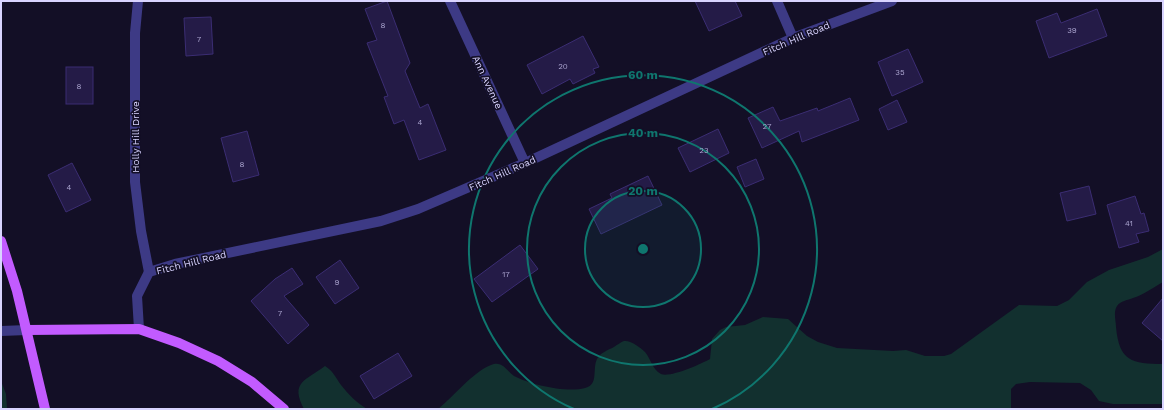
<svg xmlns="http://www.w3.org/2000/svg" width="1164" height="410" viewBox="0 0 1164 410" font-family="'Work Sans',sans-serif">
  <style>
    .green { fill: #12302f }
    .building { fill: #241b47; stroke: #3b2d73 }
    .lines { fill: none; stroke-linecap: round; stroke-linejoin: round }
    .minor { stroke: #3d3a85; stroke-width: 10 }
    .major { stroke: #c25bff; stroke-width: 10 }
    .ring { fill: none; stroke: #0f766e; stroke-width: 2 }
    .labels { text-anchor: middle; stroke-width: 3.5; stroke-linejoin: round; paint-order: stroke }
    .number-label { font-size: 8px; fill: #aca6d1 }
    .street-label { font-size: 10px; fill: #d9d4ff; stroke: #130f26 }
    .centre { fill: #0f766e; stroke: #130f26; stroke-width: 2 }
    .ring-label { font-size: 12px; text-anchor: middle; font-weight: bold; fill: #0f766e; stroke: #130f26; stroke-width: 3.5; stroke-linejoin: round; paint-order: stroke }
  </style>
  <rect width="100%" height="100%" fill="#130f26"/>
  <g class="green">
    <path d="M1163 249V282C1154 287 1143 295 1133 298 1128 300 1120 301 1117 306 1113 312 1116 321 1116 327 1119 361 1132 364 1163 364V404H1113L1099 401 1091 390 1080 383 1030 382 1016 384 1011 389V409H438C454 396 473 372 491 365 502 360 507 371 514 376 531 385 567 393 585 388 599 385 592 369 597 359 600 353 608 350 614 347 617 345 621 342 624 341 631 340 641 348 645 352 651 359 652 369 661 374 670 378 701 364 710 359L712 339 720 330 726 327 745 325 763 317 788 319 807 336 818 342 837 348 893 351 906 350 925 356H944L951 354 1019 305 1057 306 1069 300 1087 282 1109 270 1148 257Z"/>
    <path d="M325 366C333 371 336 378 341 385 348 394 357 403 367 409H304C290 382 305 381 325 366Z"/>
    <polygon points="1,381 6,394 7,409 1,409"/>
  </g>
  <g class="building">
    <polygon points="387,1 410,63 405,71 420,108 428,104 446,150 419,160 404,120 394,124 384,97 388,96 367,43 377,40 365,9"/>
    <polygon points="695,1 735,1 742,16 709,31"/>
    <polygon points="1097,9 1107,36 1049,58 1036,21 1057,13 1061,23"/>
    <polygon points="211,17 213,54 186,56 184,18"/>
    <polygon points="583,36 599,67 593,69 595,73 573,84 570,79 542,94 527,65"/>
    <polygon points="908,49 923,82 892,96 878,62"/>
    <rect x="66" y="67" width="27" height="37"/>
    <polygon points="850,98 859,120 802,142 799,131 762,148 748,118 773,107 780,121 817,108 818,111"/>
    <polygon points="897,100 907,122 888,130 879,109"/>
    <polygon points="718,129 729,153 690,172 678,148"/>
    <polygon points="247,131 259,175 233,182 221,138"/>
    <polygon points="756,159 764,179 745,187 737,167"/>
    <polygon points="72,163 91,200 66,212 48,175"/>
    <polygon points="648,176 662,205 601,234 589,209 612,198 610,194"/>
    <polygon points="1089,186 1096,214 1067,221 1060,193"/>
    <polygon points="1135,196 1141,214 1144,213 1149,231 1136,234 1139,242 1119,248 1107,205"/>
    <polygon points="520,245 538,269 492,302 474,279"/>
    <polygon points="340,260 359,288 335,304 316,277"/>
    <polygon points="292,268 303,284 284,296 309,325 288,344 251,301 275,279"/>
    <polygon points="1163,298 1163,341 1142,323"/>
    <polygon points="398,353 412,376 374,399 360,376"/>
  </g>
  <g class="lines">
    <g class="minor">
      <polyline points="138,1 135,33 135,182 141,231 149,272"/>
      <polyline points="450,1 525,163"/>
      <polyline points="777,1 793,38"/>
      <polyline points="139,329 137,296 149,272 175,264 381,221 418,209 525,163 793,38 892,1"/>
      <polyline points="1,331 27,330"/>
    </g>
    <g class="major">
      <polyline points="1,241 17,291 45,409"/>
      <polyline points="27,330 139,329 179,343 218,361 252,382 284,409"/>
    </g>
  </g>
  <circle cx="643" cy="249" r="58" fill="#0f766e" fill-opacity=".12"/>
  <g class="ring">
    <circle cx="643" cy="249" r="58"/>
    <circle cx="643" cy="249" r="116"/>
    <path d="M574 409A174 174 0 1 1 712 409"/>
  </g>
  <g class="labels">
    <g class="number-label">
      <text x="383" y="28">8</text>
      <text x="1072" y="33">39</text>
      <text x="199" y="42">7</text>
      <text x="563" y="69">20</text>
      <text x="900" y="75">35</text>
      <text x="79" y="89">8</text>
      <text x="420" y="125">4</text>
      <text x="767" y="129">27</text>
      <text x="704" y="153">23</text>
      <text x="242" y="167">8</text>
      <text x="69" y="190">4</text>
      <text x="1129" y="226">41</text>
      <text x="506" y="277">17</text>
      <text x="337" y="285">9</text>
      <text x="280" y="316">7</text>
    </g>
    <g class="street-label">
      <text transform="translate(796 38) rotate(-23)" y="4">Fitch Hill Road</text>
      <text transform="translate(488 82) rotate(65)" y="4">Ann Avenue</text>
      <text transform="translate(135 137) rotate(-90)" y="4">Holly Hill Drive</text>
      <text transform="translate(502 173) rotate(-24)" y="4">Fitch Hill Road</text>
      <text transform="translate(191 262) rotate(-14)" y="4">Fitch Hill Road</text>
    </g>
  </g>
  <circle cx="643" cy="249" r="6" class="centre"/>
  <g class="ring-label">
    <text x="643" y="79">60 m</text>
    <text x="643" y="137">40 m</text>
    <text x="643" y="195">20 m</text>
  </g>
  <rect width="1164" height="410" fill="none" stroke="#d9d4ff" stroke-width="4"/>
</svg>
